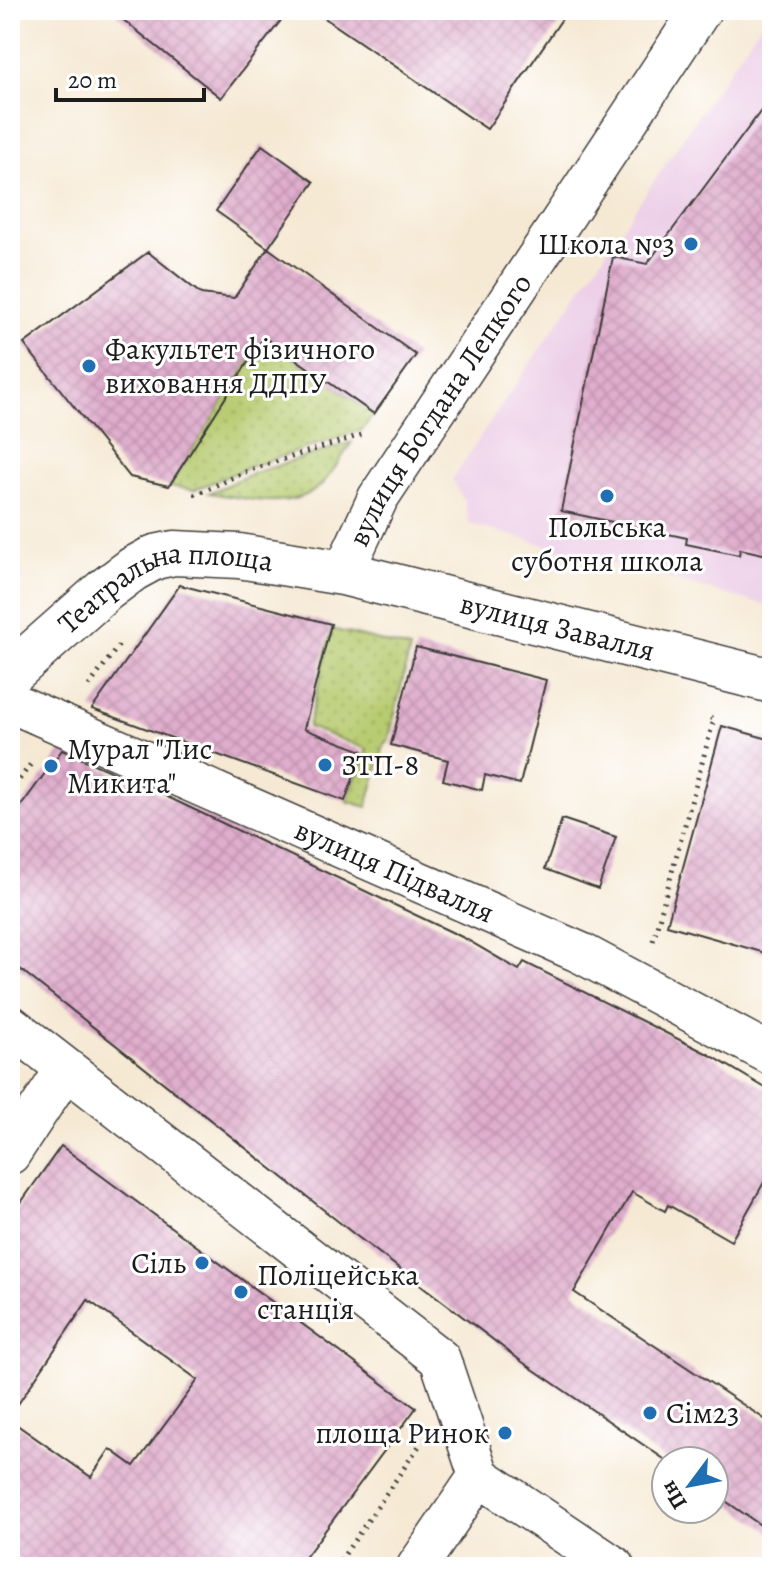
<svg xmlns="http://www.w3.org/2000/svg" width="782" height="1577" viewBox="0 0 782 1577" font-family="Alegreya,serif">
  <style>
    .built { fill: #edd0e8 }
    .grass { fill: url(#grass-dots); stroke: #6a7446; stroke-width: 2 }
    .building { fill: url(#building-cross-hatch) }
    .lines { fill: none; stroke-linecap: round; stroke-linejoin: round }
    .street-casing { stroke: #3d3b38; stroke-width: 43 }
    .secondary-casing { stroke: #3d3b38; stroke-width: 47 }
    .path { stroke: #3d3b38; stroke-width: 5; stroke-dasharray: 2 6; stroke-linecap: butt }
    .street { stroke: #fff; stroke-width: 40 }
    .secondary { stroke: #fff; stroke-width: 44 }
    .poi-dot { fill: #1f6fb2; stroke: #fff; stroke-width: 3 }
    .labels { text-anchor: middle; stroke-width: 6; stroke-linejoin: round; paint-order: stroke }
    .poi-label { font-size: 30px; fill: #1c1c1c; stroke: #fff; text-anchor: start }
    .street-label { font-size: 30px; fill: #1c1c1c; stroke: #fff }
  </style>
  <defs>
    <pattern id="grass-dots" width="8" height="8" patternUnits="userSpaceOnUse" patternTransform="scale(2)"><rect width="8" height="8" fill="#b7cb6f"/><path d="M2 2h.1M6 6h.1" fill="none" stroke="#9dae60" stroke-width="1.8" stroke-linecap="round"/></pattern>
    <pattern id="building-cross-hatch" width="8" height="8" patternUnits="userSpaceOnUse" patternTransform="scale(2)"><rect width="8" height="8" fill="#e0adcd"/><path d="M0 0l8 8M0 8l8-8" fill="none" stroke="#c094af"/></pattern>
  </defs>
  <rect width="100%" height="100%" fill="#fff"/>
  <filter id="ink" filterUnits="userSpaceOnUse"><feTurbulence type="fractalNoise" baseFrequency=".0125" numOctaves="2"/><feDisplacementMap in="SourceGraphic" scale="16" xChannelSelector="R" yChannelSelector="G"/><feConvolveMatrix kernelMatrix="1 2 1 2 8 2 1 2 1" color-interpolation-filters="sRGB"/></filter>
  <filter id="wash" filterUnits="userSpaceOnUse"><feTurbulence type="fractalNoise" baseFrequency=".006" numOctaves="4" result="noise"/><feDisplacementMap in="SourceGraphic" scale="32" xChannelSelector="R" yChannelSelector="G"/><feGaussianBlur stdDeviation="1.8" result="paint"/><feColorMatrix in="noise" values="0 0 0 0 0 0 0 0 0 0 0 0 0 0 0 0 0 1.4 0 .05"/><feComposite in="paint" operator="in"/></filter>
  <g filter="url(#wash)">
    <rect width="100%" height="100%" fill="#f6e9d4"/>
    <polygon class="built" points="770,10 772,10 772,607 469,524 464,501 452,479"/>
    <g class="grass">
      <polygon points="264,337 374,414 362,430 249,467 194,490 169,486"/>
      <path d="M352 442C343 455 334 471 323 483 295 513 245 498 209 493L251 474Z"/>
      <polygon points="332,629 410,649 388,742 385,742 367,807 347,801 367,749 308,727"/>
    </g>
    <g id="blocks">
      <g class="building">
        <polygon points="111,10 289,10 221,98"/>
        <polygon points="313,10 568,10 487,129"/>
        <polygon points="772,96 772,556 740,549 739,555 686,544 687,538 561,511 613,257 647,264"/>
        <polygon points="262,145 314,182 268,248 216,211"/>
        <polygon points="268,248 416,355 374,414 264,337 169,486 130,477 24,344 148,252 201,294 234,298"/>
        <polygon points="180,585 331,624 304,729 363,751 345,801 92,709"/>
        <polygon points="416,647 546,680 520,784 485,775 482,790 443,780 448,760 391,745"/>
        <polygon points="722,726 772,740 772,955 667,925"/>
        <polygon points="62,750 155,791 464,938 519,970 524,962 710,1055 772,1092 772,1168 731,1241 668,1205 665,1211 632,1192 574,1292 772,1424 772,1533 714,1493 714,1461 667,1461 521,1361 354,1234 10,961 10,821"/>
        <polygon points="562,819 616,837 598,889 545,869"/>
        <polygon points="61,1146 416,1408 298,1567 10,1567 10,1420 91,1477 110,1449 134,1466 198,1380 88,1300 10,1416 10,1218"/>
      </g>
    </g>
  </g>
  <g filter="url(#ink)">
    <use href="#blocks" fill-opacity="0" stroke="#3d3b38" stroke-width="2"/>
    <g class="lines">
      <g class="street-casing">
        <g id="street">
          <path id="s1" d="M343 573 378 498 701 10"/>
          <path id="s2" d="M10 702 581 953 772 1055"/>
          <polyline points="10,1025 440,1359 479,1476"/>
          <polyline points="10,1154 65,1070"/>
          <polyline points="479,1476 615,1567"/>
          <polyline points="417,1567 479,1476"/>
        </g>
      </g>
      <g class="secondary-casing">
        <g id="secondary">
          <path id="s3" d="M10 674 105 590 133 569 155 557 174 553 239 556 343 573 772 681"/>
        </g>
      </g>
      <g class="path">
        <polyline points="194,495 250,470 364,434"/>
        <polyline points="89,686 119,645"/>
        <polyline points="10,792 33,761"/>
        <polyline points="653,941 714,719 711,718"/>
        <polyline points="336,1567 419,1446"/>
      </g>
      <use href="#street" class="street"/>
      <use href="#secondary" class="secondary"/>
    </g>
  </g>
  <g class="poi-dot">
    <circle cx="691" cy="244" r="8"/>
    <circle cx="89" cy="366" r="8"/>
    <circle cx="607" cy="496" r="8"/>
    <circle cx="325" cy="765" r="8"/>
    <circle cx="51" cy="766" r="8"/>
    <circle cx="202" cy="1263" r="8"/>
    <circle cx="241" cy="1292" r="8"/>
    <circle cx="650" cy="1413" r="8"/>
    <circle cx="505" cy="1433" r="8"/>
  </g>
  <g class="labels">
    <g class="poi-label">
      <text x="675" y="254" text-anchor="end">Школа №3</text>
      <text x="105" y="359">Факультет фізичного<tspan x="105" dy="34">виховання ДДПУ</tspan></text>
      <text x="607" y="537" text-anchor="middle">Польська<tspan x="607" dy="34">суботня школа</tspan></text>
      <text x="67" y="759">Мурал "Лис<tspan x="67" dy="34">Микита"</tspan></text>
      <text x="341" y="775">ЗТП-8</text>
      <text x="186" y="1273" text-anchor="end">Сіль</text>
      <text x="257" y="1285">Поліцейська<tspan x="257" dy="34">станція</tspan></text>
      <text x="666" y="1423">Сім23</text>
      <text x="489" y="1443" text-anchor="end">площа Ринок</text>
    </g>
    <g class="street-label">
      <text dy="10" stroke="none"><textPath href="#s1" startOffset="190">вулиця Богдана Лепкого</textPath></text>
      <text dy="10" stroke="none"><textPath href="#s3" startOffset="188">Театральна площа</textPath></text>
      <text dy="10" stroke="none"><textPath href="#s3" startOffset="598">вулиця Завалля</textPath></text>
      <text dy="10" stroke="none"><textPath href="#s2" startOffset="420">вулиця Підвалля</textPath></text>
    </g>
  </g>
  <rect width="782" height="1577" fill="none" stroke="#fff" stroke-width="40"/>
  <g transform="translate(690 1485) rotate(238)"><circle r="38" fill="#ffffff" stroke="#a4a4a4" stroke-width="2"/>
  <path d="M0-6L14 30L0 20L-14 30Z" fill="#1f6fb2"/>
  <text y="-12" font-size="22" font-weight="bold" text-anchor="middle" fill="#1c1c1c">Пн</text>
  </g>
  <path d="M56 88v12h148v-12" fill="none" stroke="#1c1c1c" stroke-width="4"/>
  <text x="68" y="88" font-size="24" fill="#1c1c1c" stroke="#ffffff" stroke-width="6" paint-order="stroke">20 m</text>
</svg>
